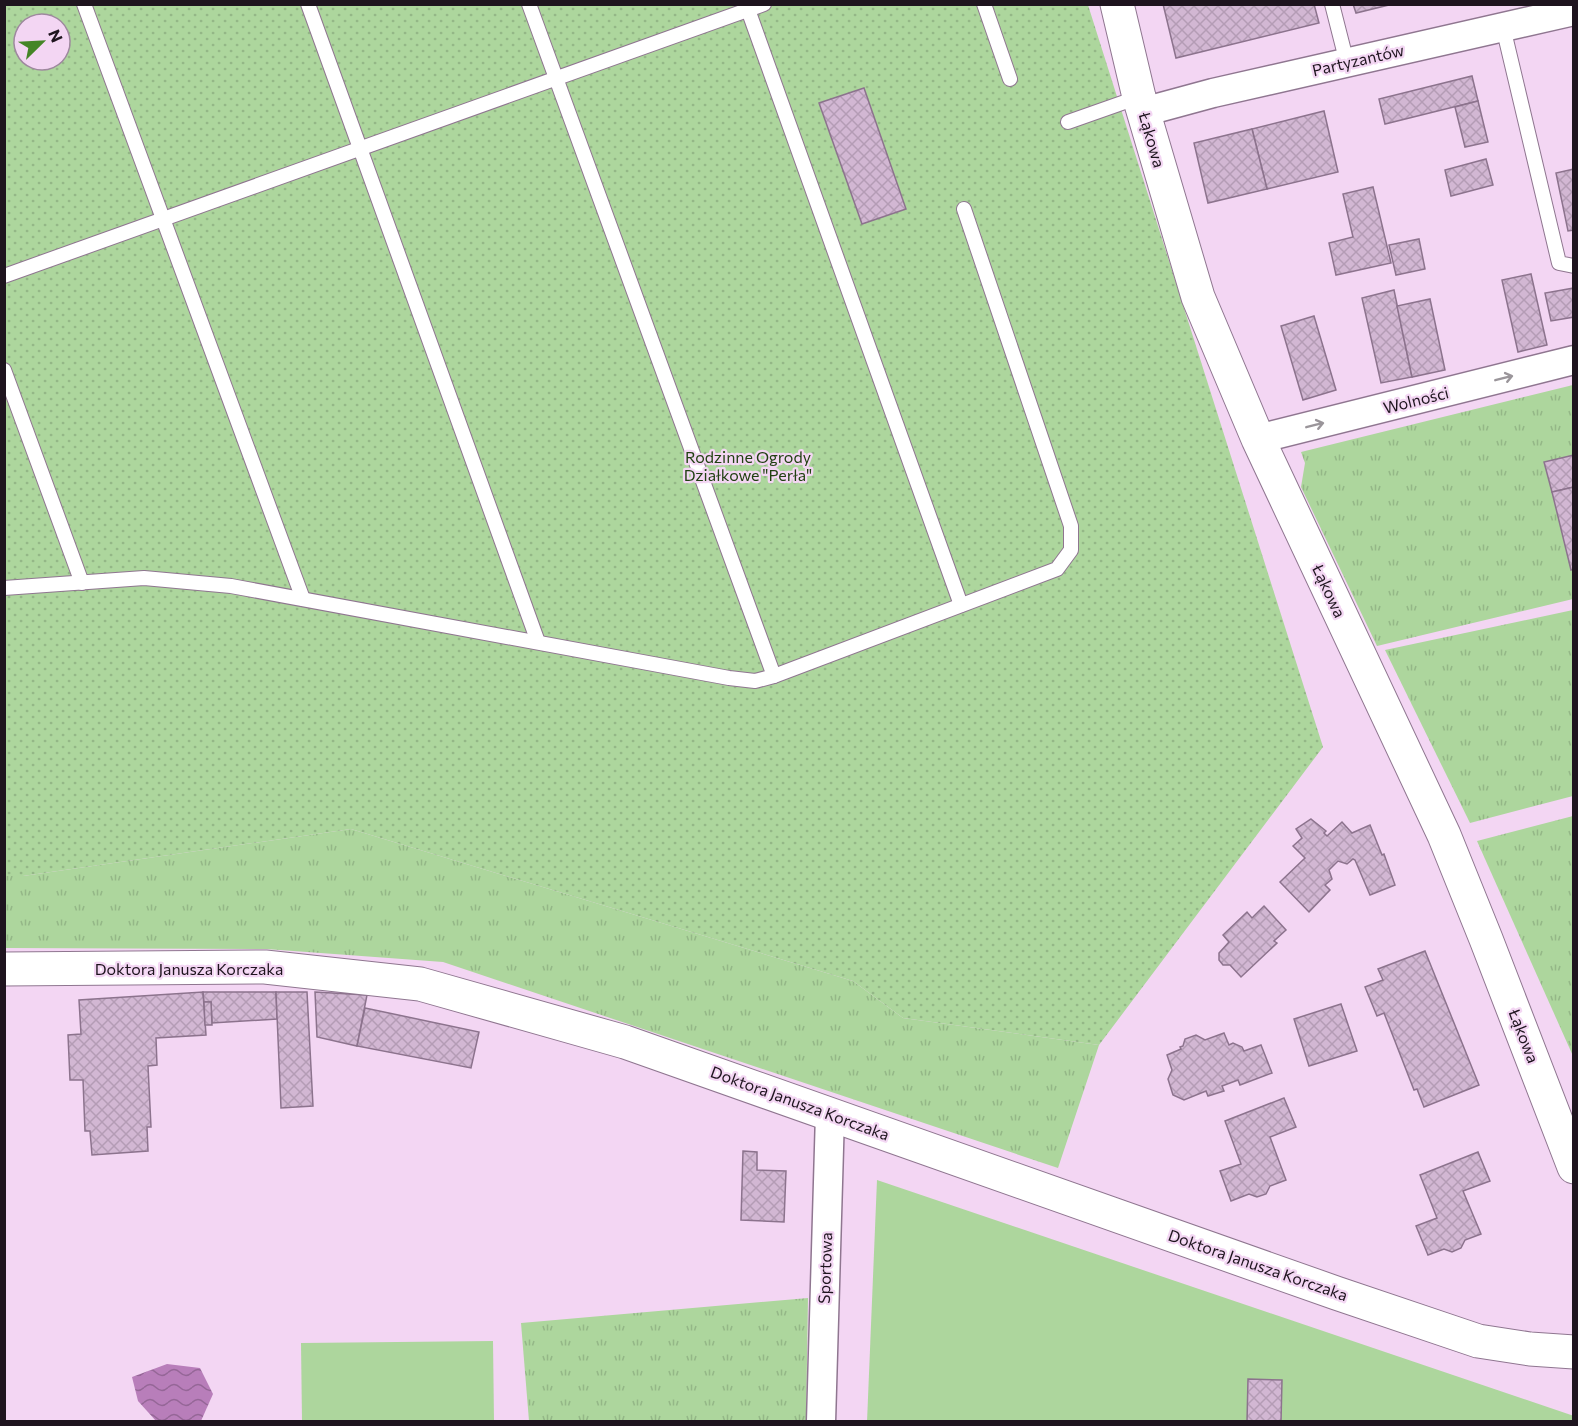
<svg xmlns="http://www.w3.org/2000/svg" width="1578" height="1426" viewBox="0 0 1578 1426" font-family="Commissioner,sans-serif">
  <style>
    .grass { fill: url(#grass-tufts) }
    .park { fill: #add69d }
    .garden { fill: url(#garden-dots); fill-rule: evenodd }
    .water { fill: url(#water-waves) }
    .building { fill: url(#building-cross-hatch); stroke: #8c738d; stroke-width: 1.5 }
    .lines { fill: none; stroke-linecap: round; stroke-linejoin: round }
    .lane-casing { stroke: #8f7690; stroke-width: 16 }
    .street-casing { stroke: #8f7690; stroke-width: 31 }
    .secondary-casing { stroke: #8f7690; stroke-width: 35 }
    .lane { stroke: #fff; stroke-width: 14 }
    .street { stroke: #fff; stroke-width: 28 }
    .secondary { stroke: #fff; stroke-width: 33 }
    .oneway { stroke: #9a959a }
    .labels { text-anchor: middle; stroke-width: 4.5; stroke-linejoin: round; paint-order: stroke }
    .street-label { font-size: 16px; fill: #1e141e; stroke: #f3d6f3 }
    .park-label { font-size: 16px; fill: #204011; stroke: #f3d6f3 }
  </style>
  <defs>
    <pattern id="grass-tufts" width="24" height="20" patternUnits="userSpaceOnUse" patternTransform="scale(1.5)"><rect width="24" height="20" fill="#add69d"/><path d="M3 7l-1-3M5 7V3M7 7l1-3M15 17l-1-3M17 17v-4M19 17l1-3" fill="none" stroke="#94b787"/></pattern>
    <pattern id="garden-dots" width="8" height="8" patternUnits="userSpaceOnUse" patternTransform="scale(1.5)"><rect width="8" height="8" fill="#add69d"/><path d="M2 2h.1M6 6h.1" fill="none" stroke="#94b787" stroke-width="1.8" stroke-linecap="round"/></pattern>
    <pattern id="water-waves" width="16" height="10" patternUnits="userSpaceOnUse" patternTransform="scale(1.5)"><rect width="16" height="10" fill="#b87eba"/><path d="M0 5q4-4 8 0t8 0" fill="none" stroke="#956697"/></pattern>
    <pattern id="building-cross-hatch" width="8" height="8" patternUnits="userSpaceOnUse" patternTransform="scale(1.5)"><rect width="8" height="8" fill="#d2b7d3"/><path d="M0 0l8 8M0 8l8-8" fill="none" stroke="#b49cb5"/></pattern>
  </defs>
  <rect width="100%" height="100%" fill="#f3d6f3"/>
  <g class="grass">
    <polygon points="1573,385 1573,599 1377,646 1301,487 1305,463 1301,452"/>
    <polygon points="1573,610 1573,796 1470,823 1385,650"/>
    <polygon points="1573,816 1574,816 1573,1056 1477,841"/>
    <polygon points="351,829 853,981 903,1018 1099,1045 1058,1168 443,962 266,949 5,948 5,876 23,876"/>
    <polygon points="808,1298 806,1421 529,1421 521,1323"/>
  </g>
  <g class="park">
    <polygon points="877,1180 1574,1416 1573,1422 867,1422"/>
    <polygon points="493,1341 494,1421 302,1421 301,1343"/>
  </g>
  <path class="garden" d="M5 5H1088L1323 747 1099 1045 903 1018 853 981 351 829 23 876H5ZM24 24H60V60H24Z"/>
  <polygon class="water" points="167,1364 200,1368 213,1394 201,1421 156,1421 138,1401 132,1377"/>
  <g class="building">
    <polygon points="1163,4 1314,4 1319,23 1176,58"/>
    <polygon points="1353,4 1393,4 1356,13"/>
    <polygon points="1472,76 1478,101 1385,124 1379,99"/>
    <polygon points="864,88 906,209 862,224 819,103"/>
    <polygon points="1478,101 1488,142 1465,147 1455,107"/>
    <polygon points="1324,111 1338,172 1267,189 1252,129"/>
    <polygon points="1252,129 1267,189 1208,203 1194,143"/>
    <polygon points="1486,159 1493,185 1451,196 1445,170"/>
    <polygon points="1574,169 1574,230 1568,231 1556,173"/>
    <polygon points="1373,187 1391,263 1336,275 1329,243 1353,237 1343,194"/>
    <polygon points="1419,239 1425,269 1396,275 1389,245"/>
    <polygon points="1531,274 1547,345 1518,352 1502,280"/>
    <polygon points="1574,288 1574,317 1551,321 1545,293"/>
    <polygon points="1394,290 1412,377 1381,383 1362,298"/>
    <polygon points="1430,299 1445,370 1412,377 1397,306"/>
    <polygon points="1314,316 1336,390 1303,400 1281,326"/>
    <polygon points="1574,455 1574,487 1552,492 1544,462"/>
    <polygon points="1574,487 1574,569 1571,570 1552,492"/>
    <polygon points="1311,819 1326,831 1324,833 1327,836 1342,822 1352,833 1370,825 1382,855 1384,854 1395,885 1370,895 1355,860 1353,859 1347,864 1338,861 1329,870 1332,879 1325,885 1330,890 1309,912 1280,882 1305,858 1293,846 1302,838 1296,829"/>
    <polygon points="1264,906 1286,930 1274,941 1277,943 1241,977 1230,965 1223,965 1219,960 1219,953 1229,942 1223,935 1247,912 1252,918"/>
    <polygon points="1425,951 1479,1085 1424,1107 1417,1089 1414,1090 1384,1013 1377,1016 1365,987 1383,980 1378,969"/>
    <polygon points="203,992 206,1035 156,1038 157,1065 148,1066 151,1127 147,1127 148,1151 92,1155 90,1131 85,1131 83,1080 70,1080 68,1035 81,1034 79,1000"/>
    <polygon points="203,992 276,992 277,1019 212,1023 211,1002 204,1002"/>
    <polygon points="276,992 307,992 313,1106 281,1108"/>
    <polygon points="315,992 367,995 357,1046 317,1037"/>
    <polygon points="204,1002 211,1002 212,1025 205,1025"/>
    <polygon points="1341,1004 1357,1051 1309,1066 1294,1019"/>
    <polygon points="365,1008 479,1032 471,1068 357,1046"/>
    <polygon points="1224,1033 1229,1045 1233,1043 1242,1047 1244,1051 1261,1045 1272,1073 1240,1085 1238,1080 1222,1086 1224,1091 1208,1096 1206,1091 1184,1100 1173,1095 1168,1079 1172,1070 1167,1055 1181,1049 1180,1047 1183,1046 1185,1039 1196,1035 1205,1040"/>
    <polygon points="1284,1098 1296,1127 1270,1137 1286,1180 1270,1186 1266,1194 1257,1197 1249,1194 1231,1201 1220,1171 1241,1164 1225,1121"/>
    <polygon points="743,1151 757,1152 757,1170 786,1171 784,1222 741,1220"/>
    <polygon points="1478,1152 1490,1181 1463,1191 1481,1234 1465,1240 1461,1248 1452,1252 1444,1249 1428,1255 1416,1226 1437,1218 1420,1175"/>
    <polygon points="1248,1379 1282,1380 1281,1422 1247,1422"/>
  </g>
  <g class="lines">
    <g class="lane-casing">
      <g id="lane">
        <polyline points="84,4 303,599"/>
        <polyline points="308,4 538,642"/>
        <polyline points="529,4 774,676"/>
        <polyline points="746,4 961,605"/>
        <polyline points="984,4 1010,79"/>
        <polyline points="1332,4 1347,63"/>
        <polyline points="1503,27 1559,263 1574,266"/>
        <polyline points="1068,122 1139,97"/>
        <polyline points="4,276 764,4"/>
        <polyline points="4,370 82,583"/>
        <polyline points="4,588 144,578 231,586 729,678 755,681 774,676 1057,569 1071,550 1071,526 964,209"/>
      </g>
    </g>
    <g class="street-casing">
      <g id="street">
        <polyline points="1143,112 1213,93 1574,11"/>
        <polyline points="1258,439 1574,360"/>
        <polyline points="821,1422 830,1114"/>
      </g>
    </g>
    <g class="secondary-casing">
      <g id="secondary">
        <polyline points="1117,4 1139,97 1198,297 1258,439 1444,835 1486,939 1574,1167"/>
        <polyline points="4,969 265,967 420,984 625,1042 1336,1293 1478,1341 1530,1349 1574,1352"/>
      </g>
    </g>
    <use href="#lane" class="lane"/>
    <use href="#street" class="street"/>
    <use href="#secondary" class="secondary"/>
  </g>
  <defs><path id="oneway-shaft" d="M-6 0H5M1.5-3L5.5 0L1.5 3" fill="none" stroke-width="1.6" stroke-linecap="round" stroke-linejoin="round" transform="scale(1.5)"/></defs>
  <g class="oneway">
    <use href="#oneway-shaft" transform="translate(1504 378) rotate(-14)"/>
    <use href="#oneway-shaft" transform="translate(1315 425) rotate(-14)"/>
  </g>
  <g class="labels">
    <g class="street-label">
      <text transform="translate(1358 60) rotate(-13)" y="6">Partyzantów</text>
      <text transform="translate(1152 140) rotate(74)" y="6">Łąkowa</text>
      <text transform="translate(1416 400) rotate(-14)" y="6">Wolności</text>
      <text transform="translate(1329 591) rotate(65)" y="6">Łąkowa</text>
      <text x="189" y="975">Doktora Janusza Korczaka</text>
      <text transform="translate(1524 1036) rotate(69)" y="6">Łąkowa</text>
      <text transform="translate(800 1103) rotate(20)" y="6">Doktora Janusza Korczaka</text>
      <text transform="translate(1258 1265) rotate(19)" y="6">Doktora Janusza Korczaka</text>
      <text transform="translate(825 1268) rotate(-88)" y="6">Sportowa</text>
    </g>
    <g class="park-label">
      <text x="748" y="463">Rodzinne Ogrody<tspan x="748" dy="18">Działkowe "Perła"</tspan></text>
    </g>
  </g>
  <rect width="1578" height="1426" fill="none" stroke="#1e141e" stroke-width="12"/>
  <g transform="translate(42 42) rotate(66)"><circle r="28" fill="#f3d6f3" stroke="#9e889e" stroke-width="1.5"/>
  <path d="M0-4.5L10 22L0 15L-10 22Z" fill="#448526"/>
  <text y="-9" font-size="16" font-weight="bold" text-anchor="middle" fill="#1e141e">N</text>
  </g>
</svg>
